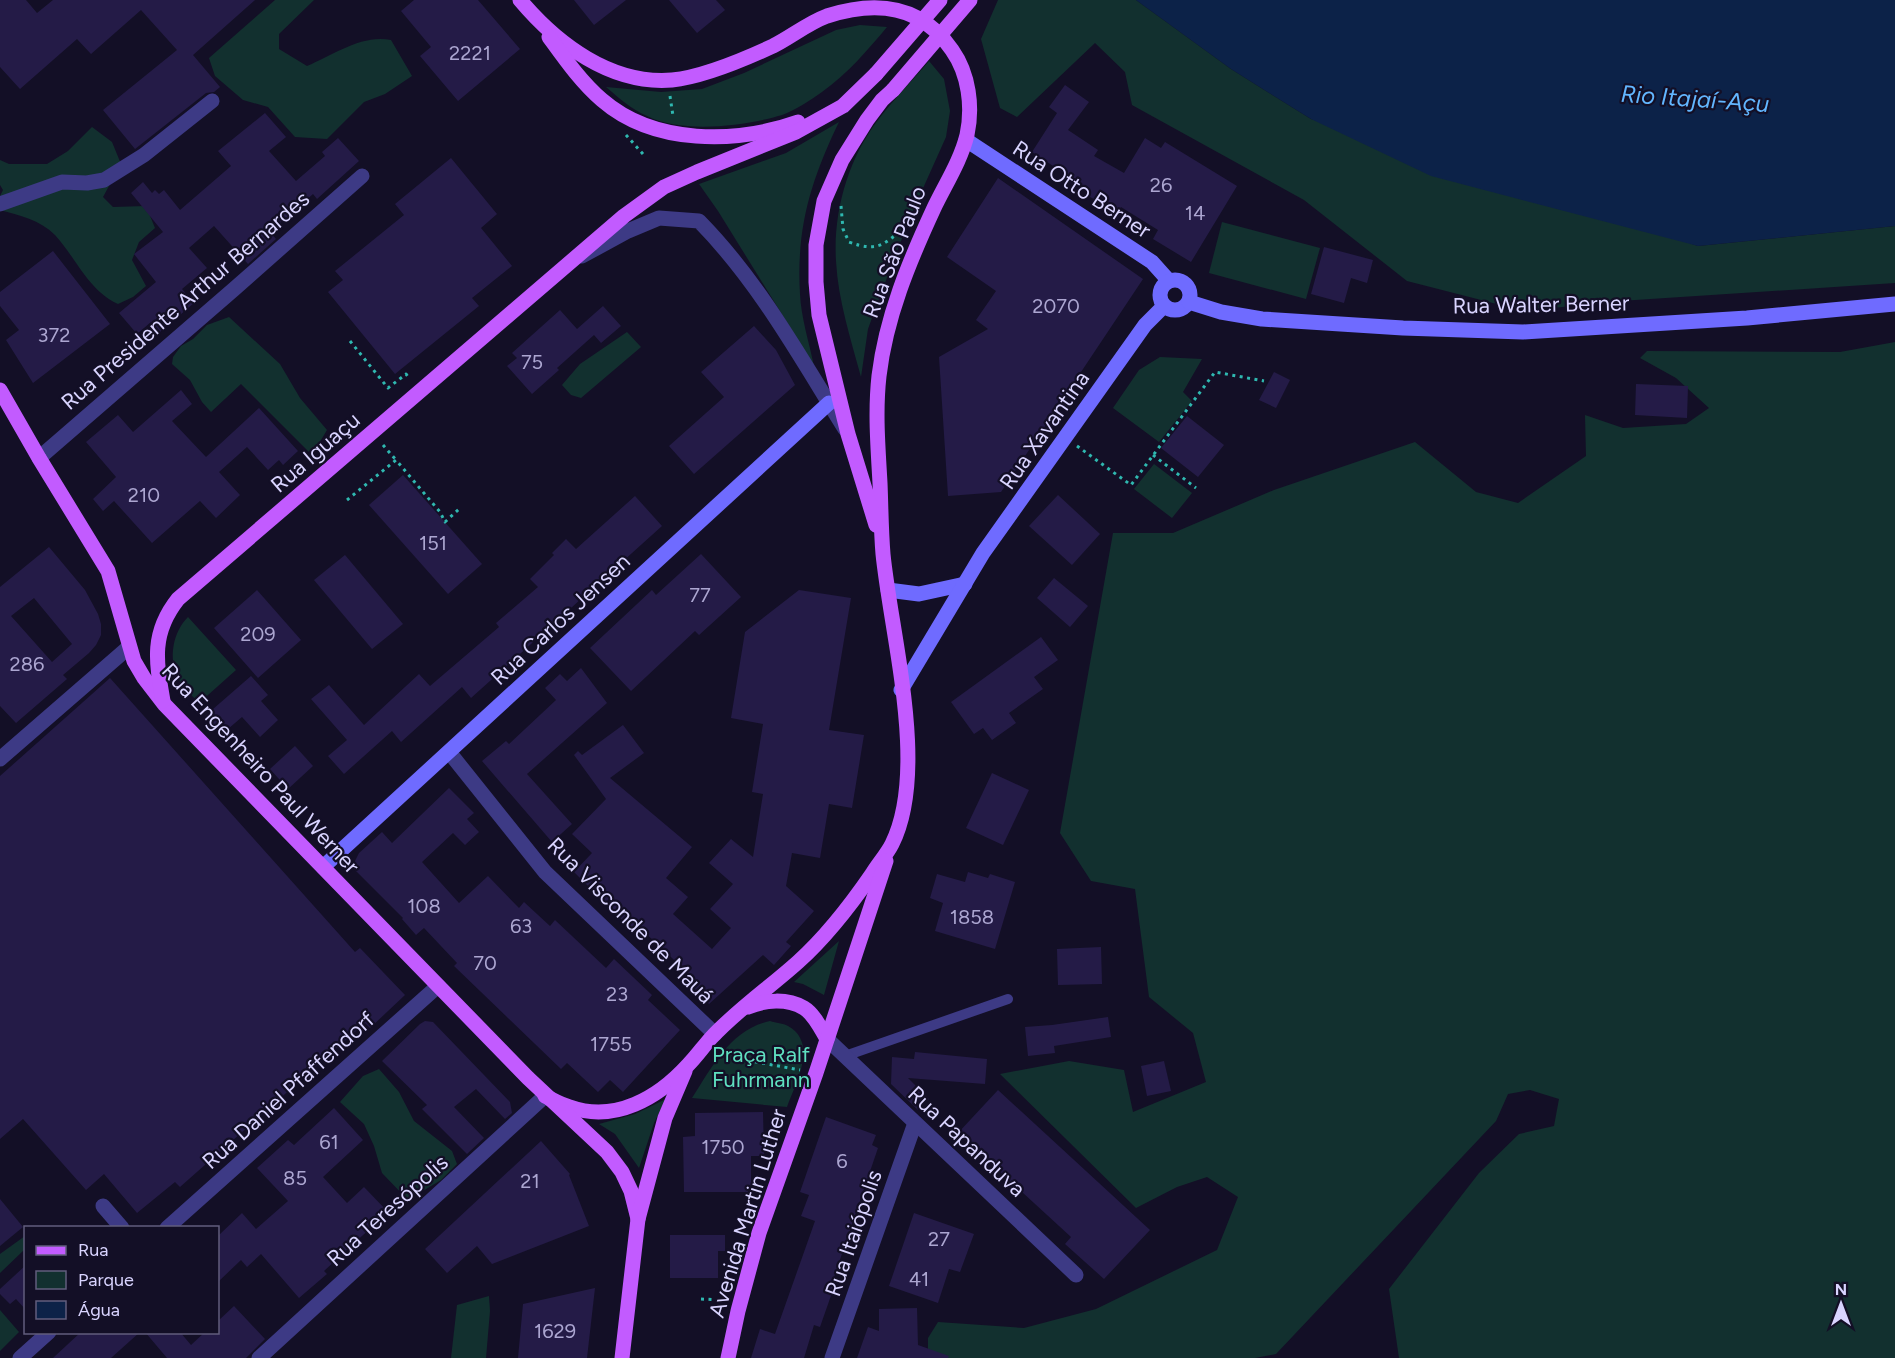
<svg xmlns="http://www.w3.org/2000/svg" width="1895" height="1358" viewBox="0 0 1895 1358" font-family="Figtree,sans-serif">
  <style>
    .green { fill: #12302f }
    .water { fill: #0c2248 }
    .building { fill: #241b47; fill-rule: evenodd }
    .lines { fill: none; stroke-linecap: round; stroke-linejoin: round }
    .path { stroke: #2fb8b0; stroke-width: 3; stroke-dasharray: 3 4.5; stroke-linecap: butt }
    .lane { stroke: #3d3a85; stroke-width: 10 }
    .street { stroke: #3d3a85; stroke-width: 15 }
    .secondary { stroke: #6f6bff; stroke-width: 15 }
    .primary { stroke: #c25bff; stroke-width: 15 }
    .primary-bridge { stroke: #c25bff; stroke-width: 15 }
    .labels { text-anchor: middle; stroke-width: 4.5; stroke-linejoin: round; paint-order: stroke }
    .number-label { font-size: 20px; fill: #aca6d1 }
    .street-label { font-size: 22px; fill: #d9d4ff; stroke: #130f26 }
    .park-label { font-size: 22px; fill: #5fe0c0; stroke: #130f26 }
    .water-label { font-size: 24px; font-style: italic; fill: #62b6ff; stroke: #130f26 }
  </style>
  <rect width="100%" height="100%" fill="#130f26"/>
  <g class="green">
    <path d="M275 0H314L279 34V49L307 66C333 55 362 34 391 40L412 76 385 94 364 102 327 139 295 137 268 107 243 100 215 76 209 58Z"/>
    <polygon points="998,0 1136,0 1231,69 1311,119 1698,246 1895,226 1895,283 1620,301 1524,311 1407,281 1304,200 1132,105 1125,72 1095,43 1017,117 1000,108 981,39"/>
    <path d="M860 25 887 27C867 51 848 73 822 92 811 100 795 110 782 115 745 126 683 134 647 116 631 109 619 98 606 87L661 92 702 89 744 73 836 30Z"/>
    <path d="M929 61 944 79 950 111 946 137 911 215 880 296 868 329 861 377C851 340 838 300 836 261 833 212 848 159 878 120 894 99 912 81 929 61Z"/>
    <path d="M839 122C811 180 796 228 800 294 801 317 809 342 814 366L718 211 699 184 786 153Z"/>
    <path d="M92 127 112 142 121 164 103 197 113 207 146 206 155 228 139 242 132 260 146 286 133 297 118 304C88 290 76 258 55 235 40 220 19 215 0 210V196L3 190 0 185V160L9 164H47L68 151Z"/>
    <polygon points="1222,222 1320,248 1306,299 1209,273"/>
    <polygon points="229,317 280,364 300,398 327,430 312,455 241,384 211,412 202,402 190,380 172,364 173,357 181,346 193,339 207,325"/>
    <polygon points="627,332 641,347 581,398 571,395 562,385 580,364"/>
    <polygon points="1895,342 1895,1358 1399,1358 1389,1289 1479,1173 1519,1134 1554,1126 1559,1099 1530,1090 1508,1094 1496,1121 1276,1354 1255,1358 928,1358 928,1338 938,1322 1024,1328 1096,1309 1217,1250 1238,1197 1207,1177 1177,1187 1136,1208 1000,1074 1069,1061 1124,1070 1133,1112 1206,1082 1193,1033 1149,997 1135,889 1091,881 1060,833 1113,533 1173,533 1274,490 1415,442 1476,492 1518,503 1586,456 1585,415 1623,428 1686,424 1709,408 1676,378 1640,358 1647,351 1840,352"/>
    <polygon points="1160,357 1202,359 1183,392 1192,401 1159,442 1113,408 1139,370"/>
    <polygon points="1154,464 1192,493 1172,518 1134,489"/>
    <path d="M188 617 236 670 199 703C193 696 182 687 178 678 168 658 173 632 188 617Z"/>
    <polygon points="839,941 824,995 803,984 794,982"/>
    <path d="M770 1021C776 1023 783 1023 788 1026 819 1043 795 1084 787 1107L692 1098C713 1066 730 1030 770 1021Z"/>
    <polygon points="379,1069 399,1092 414,1121 452,1151 457,1164 441,1180 408,1200 382,1173 374,1146 364,1124 340,1102 363,1076"/>
    <polygon points="666,1099 654,1123 639,1168 615,1134 599,1124 635,1114"/>
    <polygon points="25,1236 25,1249 0,1273 0,1254"/>
    <polygon points="489,1296 490,1311 486,1358 451,1358 457,1305"/>
    <polygon points="0,1310 19,1332 0,1351"/>
  </g>
  <polygon class="water" points="1136,0 1895,0 1895,226 1698,246 1431,176 1311,119 1231,69"/>
  <g class="building">
    <polygon points="0,0 26,0 37,13 53,0 255,0 193,55 220,87 214,92 206,93 135,149 103,110 177,50 141,10 91,54 77,39 20,89 0,67"/>
    <polygon points="414,0 478,0 520,49 458,101 420,56 431,47 401,11"/>
    <polygon points="574,0 626,0 594,25"/>
    <polygon points="669,0 716,0 725,10 697,33"/>
    <polygon points="1065,85 1089,102 1068,130 1098,150 1094,156 1124,173 1145,138 1161,148 1165,142 1237,186 1191,262 1153,239 1158,230 1121,207 1118,213 1085,194 1088,189 1032,152 1057,113 1049,107"/>
    <polygon points="265,113 286,137 269,151 296,181 325,156 322,152 338,138 359,161 317,199 313,194 270,232 276,239 248,264 214,226 189,248 207,268 182,289 194,303 160,332 151,322 137,334 119,313 156,282 134,254 163,232 131,193 143,182 152,193 155,190 159,194 164,190 180,210 231,166 218,151"/>
    <polygon points="451,158 497,214 481,228 512,266 472,298 479,306 395,374 328,292 343,280 335,271 404,215 395,204"/>
    <polygon points="998,178 1143,279 1001,492 948,496 939,357 988,329 976,320 996,291 947,257"/>
    <polygon points="1324,247 1373,260 1367,283 1351,278 1344,303 1311,294"/>
    <polygon points="53,251 110,324 33,383 6,340 19,330 0,306 0,292"/>
    <polygon points="603,306 621,326 601,343 594,335 557,368 559,370 532,394 507,366 517,358 512,353 560,310 577,329"/>
    <polygon points="754,326 776,350 795,385 694,474 669,446 724,397 701,372"/>
    <polygon points="1274,372 1290,380 1276,408 1259,400"/>
    <polygon points="1636,384 1688,386 1687,418 1635,415"/>
    <polygon points="181,390 192,404 172,421 206,457 259,408 298,451 283,465 279,460 268,470 247,447 219,472 240,495 216,518 200,501 152,543 114,501 103,511 93,499 116,477 86,442 118,415 133,432"/>
    <polygon points="1187,416 1224,445 1198,477 1161,448"/>
    <polygon points="403,475 482,564 448,594 369,505"/>
    <polygon points="1058,495 1100,534 1072,565 1029,526"/>
    <polygon points="635,496 662,526 471,698 462,687 401,742 392,731 344,774 328,756 347,740 311,699 329,685 364,725 419,674 430,686 499,627 496,623 538,587 530,579 554,555 552,553 566,539 576,549"/>
    <path d="M49 547 85 590 98 614 101 624V635L96 645 89 653 63 675 67 679 16 723 0 706V587ZM34 598 72 644 52 662 11 616Z"/>
    <polygon points="701,554 741,597 699,635 695,631 631,691 590,648 652,590 656,595"/>
    <polygon points="345,555 403,624 372,649 314,580"/>
    <polygon points="1054,578 1088,606 1070,627 1037,598"/>
    <polygon points="257,590 301,640 258,678 214,628"/>
    <polygon points="799,590 851,598 829,730 864,735 852,808 829,804 820,858 792,853 786,886 814,911 786,942 791,946 774,965 763,955 709,1004 694,988 698,985 687,974 688,973 639,927 634,932 574,872 592,853 572,834 606,799 574,755 578,751 582,755 623,725 644,753 610,778 692,847 666,878 688,897 673,914 712,949 731,928 710,909 733,884 709,863 731,839 753,857 763,794 752,792 763,724 731,718 745,632"/>
    <polygon points="1041,637 1058,660 1034,677 1043,689 1009,713 1016,723 992,740 983,728 974,734 951,702"/>
    <polygon points="581,668 607,703 527,774 572,824 552,842 482,761 506,741 509,744 556,700 545,688 560,674 567,681"/>
    <polygon points="251,676 268,695 261,701 278,720 260,737 242,717 221,735 205,716"/>
    <polygon points="110,678 355,952 360,948 405,995 370,1028 365,1023 180,1187 175,1182 137,1213 104,1174 86,1190 23,1119 0,1139 0,776"/>
    <polygon points="295,746 313,766 288,789 270,769"/>
    <polygon points="992,773 1029,790 1003,845 966,828"/>
    <polygon points="449,788 474,813 467,819 479,832 465,845 453,833 422,862 459,903 488,876 519,908 524,902 550,926 555,920 606,968 614,959 652,995 648,1000 680,1030 623,1092 610,1080 598,1092 567,1063 561,1069 454,966 457,963 424,928 416,935 402,919 403,918 354,869 355,861 359,853 382,832 392,843"/>
    <polygon points="968,872 988,878 990,874 1015,882 995,949 935,931 943,903 930,898 937,874 965,882"/>
    <polygon points="1101,947 1102,984 1058,985 1057,949"/>
    <polygon points="1108,1017 1111,1037 1054,1046 1055,1053 1028,1056 1025,1027 1052,1025"/>
    <polygon points="425,1021 433,1022 510,1102 512,1113 505,1119 476,1089 454,1107 484,1138 467,1154 422,1109 427,1105 382,1061 420,1024"/>
    <polygon points="915,1052 987,1059 985,1084 908,1078 929,1099 918,1110 891,1084 892,1057 914,1059"/>
    <polygon points="1164,1061 1171,1091 1147,1096 1141,1066"/>
    <polygon points="998,1090 1150,1230 1104,1279 1065,1244 1071,1237 958,1133"/>
    <polygon points="334,1108 363,1140 323,1177 347,1203 364,1187 388,1212 324,1271 327,1274 299,1298 261,1254 247,1267 241,1260 218,1282 218,1236 242,1213 256,1229 288,1201 257,1168 288,1140 294,1145"/>
    <polygon points="763,1112 764,1156 751,1156 751,1192 684,1192 683,1137 695,1136 695,1113"/>
    <polygon points="826,1117 876,1135 872,1145 878,1148 831,1286 834,1287 820,1327 814,1325 804,1358 751,1358 760,1329 775,1334 815,1221 801,1216 809,1195 800,1192"/>
    <polygon points="541,1141 570,1174 569,1175 589,1226 492,1264 477,1246 447,1273 425,1249"/>
    <polygon points="0,1199 23,1227 0,1246"/>
    <polygon points="914,1213 974,1234 960,1272 949,1269 938,1303 889,1286"/>
    <polygon points="670,1235 725,1235 725,1251 718,1251 718,1278 670,1278"/>
    <polygon points="26,1265 26,1310 16,1299 10,1304 0,1294 0,1289"/>
    <polygon points="595,1288 587,1358 518,1358 523,1304"/>
    <polygon points="234,1306 265,1339 246,1358 167,1358 145,1332 180,1332 191,1345 205,1332 218,1332 218,1321"/>
    <polygon points="917,1308 918,1345 949,1356 948,1358 857,1358 868,1327 879,1331 879,1309"/>
    <polygon points="81,1332 140,1332 111,1358 53,1358"/>
  </g>
  <g class="lines">
    <g class="path">
      <polyline points="670,96 673,116"/>
      <polyline points="626,135 643,154"/>
      <path d="M841 206 843 229 849 242C879 253 883 244 906 227"/>
      <polyline points="350,341 388,388 406,374 409,378"/>
      <polyline points="383,445 396,460"/>
      <polyline points="1077,446 1131,485 1215,372 1264,381"/>
      <polyline points="1153,455 1196,488"/>
      <polyline points="347,500 396,460 440,512 445,522 459,509"/>
      <polyline points="718,1055 800,1070"/>
      <polyline points="701,1299 724,1300"/>
    </g>
    <polyline class="lane" points="845,1056 1008,999"/>
    <g class="street">
      <polyline points="0,204 62,182 87,183 104,180 144,155 212,101"/>
      <path d="M582 256 628 231 659 218 699 221C759 282 800 357 845 429"/>
      <polyline points="39,458 233,290 362,176"/>
      <polyline points="449,752 545,872 715,1034"/>
      <polyline points="0,759 129,647"/>
      <polyline points="827,1039 1076,1275"/>
      <polyline points="103,1206 122,1228"/>
      <polyline points="167,1228 438,986"/>
      <polyline points="20,1358 49,1332"/>
      <polyline points="259,1358 545,1096"/>
      <polyline points="832,1358 915,1123"/>
    </g>
    <g class="secondary">
      <polyline points="966,140 1152,262 1169,281"/>
      <circle cx="1175" cy="295" r="15"/>
      <polyline points="1189,302 1221,312 1262,319 1403,328 1523,332 1747,318 1895,304"/>
      <polyline points="888,590 919,594 965,584"/>
      <polyline points="901,690 983,553 1145,325 1164,306"/>
      <polyline points="323,867 829,403"/>
    </g>
    <g class="primary">
      <path d="M520 0C557 44 611 85 672 80 702 77 745 59 773 46 791 37 808 23 827 16 877 0 921 5 952 50 969 74 973 107 967 135 961 160 945 185 934 208 909 262 886 317 879 376 875 412 878 447 880 483 881 507 881 530 883 554 891 635 929 770 892 844 887 854 878 864 872 874 850 906 827 936 798 962 769 988 737 1010 711 1038 703 1047 696 1057 688 1065 658 1098 615 1123 570 1107 561 1105 553 1100 545 1096"/>
      <path d="M549 37C565 59 581 82 602 100 654 145 736 144 798 122"/>
      <polyline points="0,390 39,458 108,571 134,661 144,678 164,704 528,1078 607,1152 622,1172 631,1191 638,1219"/>
      <polyline points="876,525 848,434 819,315 816,282 816,245 824,201 842,160 867,120 882,100 893,90"/>
      <path d="M163 701C156 661 151 633 178 599L624 216 664 187 697 172 796 132 843 106 876 74"/>
      <path d="M748 1007C765 1000 787 998 804 1008 814 1014 821 1029 827 1039"/>
      <polyline points="622,1358 638,1219 665,1118 685,1071"/>
      <polyline points="728,1358 738,1311 759,1233 816,1073 886,861"/>
    </g>
    <g class="primary-bridge">
      <polyline points="876,74 940,0"/>
      <polyline points="893,90 970,0"/>
    </g>
  </g>
  <g class="labels">
    <g class="number-label">
      <text x="470" y="60">2221</text>
      <text x="1161" y="192">26</text>
      <text x="1195" y="220">14</text>
      <text x="1056" y="313">2070</text>
      <text x="54" y="342">372</text>
      <text x="532" y="369">75</text>
      <text x="144" y="502">210</text>
      <text x="433" y="550">151</text>
      <text x="700" y="602">77</text>
      <text x="258" y="641">209</text>
      <text x="27" y="671">286</text>
      <text x="424" y="913">108</text>
      <text x="972" y="924">1858</text>
      <text x="521" y="933">63</text>
      <text x="485" y="970">70</text>
      <text x="617" y="1001">23</text>
      <text x="611" y="1051">1755</text>
      <text x="329" y="1149">61</text>
      <text x="723" y="1154">1750</text>
      <text x="842" y="1168">6</text>
      <text x="295" y="1185">85</text>
      <text x="530" y="1188">21</text>
      <text x="939" y="1246">27</text>
      <text x="919" y="1286">41</text>
      <text x="555" y="1338">1629</text>
    </g>
    <g class="street-label">
      <text transform="translate(1082 189) rotate(33)" y="8">Rua Otto Berner</text>
      <text transform="translate(894 252) rotate(-69)" y="8">Rua São Paulo</text>
      <text transform="translate(185 300) rotate(-41)" y="8">Rua Presidente Arthur Bernardes</text>
      <text transform="translate(1541 304) rotate(-1)" y="8">Rua Walter Berner</text>
      <text transform="translate(1044 430) rotate(-55)" y="8">Rua Xavantina</text>
      <text transform="translate(315 452) rotate(-41)" y="8">Rua Iguaçu</text>
      <text transform="translate(560 619) rotate(-43)" y="8">Rua Carlos Jensen</text>
      <text transform="translate(261 768) rotate(47)" y="8">Rua Engenheiro Paul Werner</text>
      <text transform="translate(631 920) rotate(45)" y="8">Rua Visconde de Mauá</text>
      <text transform="translate(288 1090) rotate(-42)" y="8">Rua Daniel Pfaffendorf</text>
      <text transform="translate(967 1141) rotate(43)" y="8">Rua Papanduva</text>
      <text transform="translate(387 1210) rotate(-42)" y="8">Rua Teresópolis</text>
      <text transform="translate(747 1213) rotate(-73)" y="8">Avenida Martin Luther</text>
      <text transform="translate(853 1233) rotate(-71)" y="8">Rua Itaiópolis</text>
    </g>
    <g class="park-label">
      <text x="761" y="1062">Praça Ralf<tspan x="761" dy="25">Fuhrmann</tspan></text>
    </g>
    <g class="water-label">
      <text transform="translate(1695 99) rotate(4)" y="8">Rio Itajaí-Açu</text>
    </g>
  </g>
  <rect x="24" y="1226" width="195" height="108" fill="#130f26" stroke="#625e7d" stroke-width="1.5"/>
  <rect x="36" y="1246" width="30" height="9" fill="#c25bff" stroke="#625e7d" stroke-width="1.5"/>
  <text x="78" y="1256" font-size="18" fill="#d9d4ff">Rua</text>
  <rect x="36" y="1271" width="30" height="18" fill="#12302f" stroke="#625e7d" stroke-width="1.5"/>
  <text x="78" y="1286" font-size="18" fill="#d9d4ff">Parque</text>
  <rect x="36" y="1301" width="30" height="18" fill="#0c2248" stroke="#625e7d" stroke-width="1.5"/>
  <text x="78" y="1316" font-size="18" fill="#d9d4ff">Água</text>
  <g transform="translate(1841 1304)" stroke="#130f26" stroke-width="4.5" paint-order="stroke">
  <path d="M0-4.5L10 22L0 15L-10 22Z" fill="#d9d4ff"/>
  <text y="-9" font-size="16" font-weight="bold" text-anchor="middle" fill="#d9d4ff">N</text>
  </g>
</svg>
